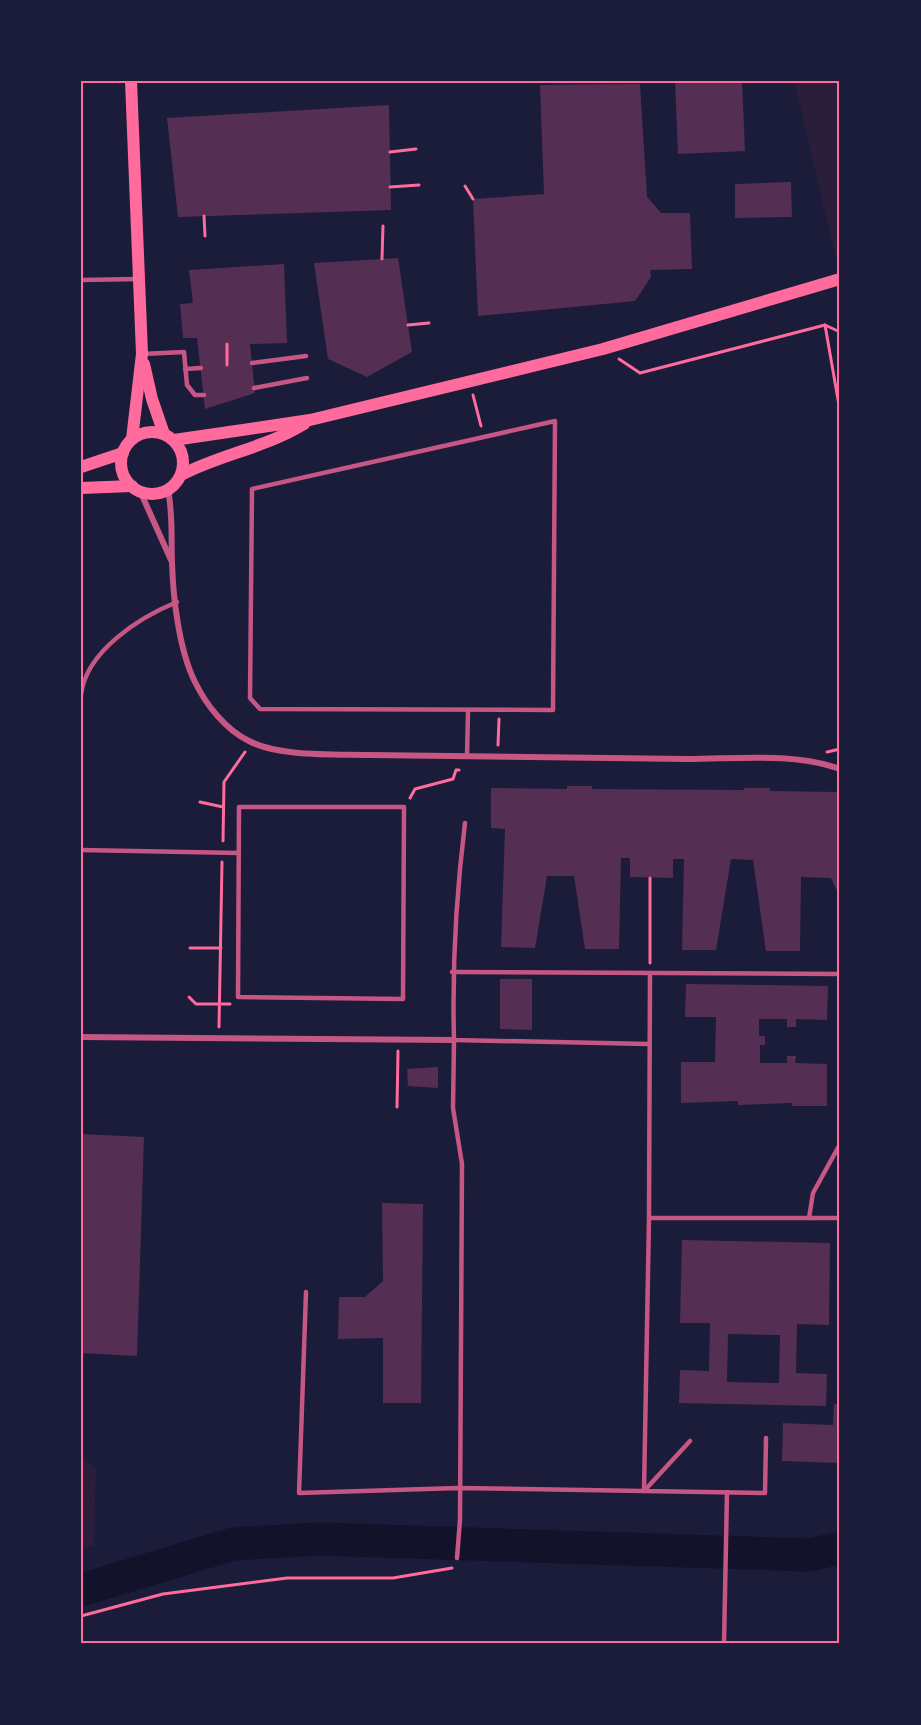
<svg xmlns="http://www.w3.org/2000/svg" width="921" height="1725" viewBox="0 0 921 1725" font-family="'Golos Text',sans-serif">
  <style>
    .green { fill: #2a1e3b }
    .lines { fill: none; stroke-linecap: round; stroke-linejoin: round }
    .river { stroke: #12122b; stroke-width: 33 }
    .building { fill: #542f53; fill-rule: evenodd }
    .path { stroke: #ff6b9d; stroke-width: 3 }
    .service { stroke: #c65784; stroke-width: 4.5 }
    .minor { stroke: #c65784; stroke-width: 6 }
    .secondary { stroke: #ff6b9d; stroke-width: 12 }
    .neatline { fill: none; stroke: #ff6b9d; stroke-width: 2 }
  </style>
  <rect width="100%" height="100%" fill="#1b1b3a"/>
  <g class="green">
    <polygon points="794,81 840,81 840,274 837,262"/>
    <polygon points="81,1458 96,1469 94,1545 81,1548"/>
  </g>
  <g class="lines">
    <polyline class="river" points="81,1590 233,1544 320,1539 809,1555 840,1548"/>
  </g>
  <g class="building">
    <polygon points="675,81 742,81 745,151 678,154"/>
    <polygon points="640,84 647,197 661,213 690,213 692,269 650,270 651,277 635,301 478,316 473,199 544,194 540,85"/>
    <polygon points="389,105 391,210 178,217 167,118"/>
    <polygon points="791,182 792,217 735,218 735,184"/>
    <polygon points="398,258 412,352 367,377 328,359 314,263"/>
    <polygon points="284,264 287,343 250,344 255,393 205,409 197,338 183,338 180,304 193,303 189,270"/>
    <polygon points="567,786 592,786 592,789 744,790 744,788 770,788 770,791 840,792 840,897 831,878 801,877 800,951 766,951 753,860 731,859 716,950 682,950 684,859 673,859 673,878 630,877 630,858 621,858 619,949 585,949 574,876 547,876 535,948 501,947 505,829 491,828 491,788 567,789"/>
    <polygon points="500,979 532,979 532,1030 500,1029"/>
    <polygon points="686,984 828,986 827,1020 796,1019 796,1027 787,1027 787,1019 759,1019 759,1036 765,1036 765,1045 760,1045 760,1063 787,1063 787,1056 796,1056 795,1063 827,1064 827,1106 792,1106 792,1103 738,1105 738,1101 681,1103 681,1062 715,1062 716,1017 685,1017"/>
    <polygon points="438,1067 438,1088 408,1086 407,1069"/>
    <polygon points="81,1134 144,1137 137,1356 81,1353"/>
    <polygon points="382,1203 423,1204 421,1403 383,1403 383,1338 338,1339 339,1297 365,1297 383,1281"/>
    <path d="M682 1240 830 1243 829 1325 797 1324 796 1373 827 1374 826 1406 679 1403 680 1370 709 1371 710 1323H680ZM728 1334 780 1335 779 1383 727 1382Z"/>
    <polygon points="834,1404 840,1404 840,1463 782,1461 783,1423 833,1425"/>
  </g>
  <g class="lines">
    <g class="path">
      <polyline points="390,152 416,149"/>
      <polyline points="465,186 473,199"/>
      <polyline points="390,187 419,185"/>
      <polyline points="204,216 205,236"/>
      <polyline points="382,259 383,226"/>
      <polyline points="408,325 429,323"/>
      <polyline points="825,325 840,411"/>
      <polyline points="227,344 227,365"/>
      <polyline points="619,359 640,373 825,325 840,332"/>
      <polyline points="473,395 481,426"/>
      <polyline points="498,745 499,719"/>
      <polyline points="827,752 840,749"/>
      <polyline points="410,798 415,789 453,779 456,770 459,770"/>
      <polyline points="200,802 223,807"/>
      <polyline points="223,841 224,782 245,752"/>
      <polyline points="190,948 221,948"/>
      <polyline points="650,963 650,878"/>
      <polyline points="189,997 196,1004 230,1004"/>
      <polyline points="219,1027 222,862"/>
      <polyline points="397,1107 398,1051"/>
      <polyline points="81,1616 163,1594 287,1578 393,1578 452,1568"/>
    </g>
    <g class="service">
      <polyline points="81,280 138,279"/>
      <polyline points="142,354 184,352 187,385 195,395 204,395"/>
      <polyline points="252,363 306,356"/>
      <polyline points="185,369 201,368"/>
      <polyline points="254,388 307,378"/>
      <polygon points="555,421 553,710 260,709 250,698 252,489"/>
      <path d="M81 695C86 651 140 617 177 602"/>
      <polyline points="467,757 468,711"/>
      <polygon points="239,807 404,807 403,999 238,997"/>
      <path d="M465 823C456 896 452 967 454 1040L649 1044"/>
      <polyline points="81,850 239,853"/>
      <polyline points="452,972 840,974"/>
      <polyline points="454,1040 453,1108 462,1164 460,1520 457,1558"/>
      <polyline points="649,1218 840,1218"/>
      <polyline points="809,1218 813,1193 840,1144"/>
      <polyline points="306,1292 299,1493 458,1488 644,1491 649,1218 650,973"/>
      <polyline points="690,1441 644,1491 765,1493 766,1438"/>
      <polyline points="724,1644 727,1492"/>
    </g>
    <g class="minor">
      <path d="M168 490C173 514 171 537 172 562 173 598 179 650 195 682 206 705 226 730 249 741 279 757 335 754 370 755 475 757 581 757 687 759 736 759 793 752 840 769"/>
      <polyline points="140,491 171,560"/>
      <polyline points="81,1037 454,1040"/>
    </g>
    <g class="secondary">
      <polyline points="131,81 142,354 132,439"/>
      <polyline points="144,364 152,399 164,434"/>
      <circle cx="152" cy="463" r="31"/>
      <polyline points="174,440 310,420 533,366 603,349 840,279"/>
      <polyline points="81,467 123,453"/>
      <path d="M181 475C221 454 265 448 304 424"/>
      <polyline points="81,488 132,486"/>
    </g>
  </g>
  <rect width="921" height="1725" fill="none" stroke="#1b1b3a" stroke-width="165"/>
  <rect x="82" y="82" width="756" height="1560" class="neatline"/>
</svg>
